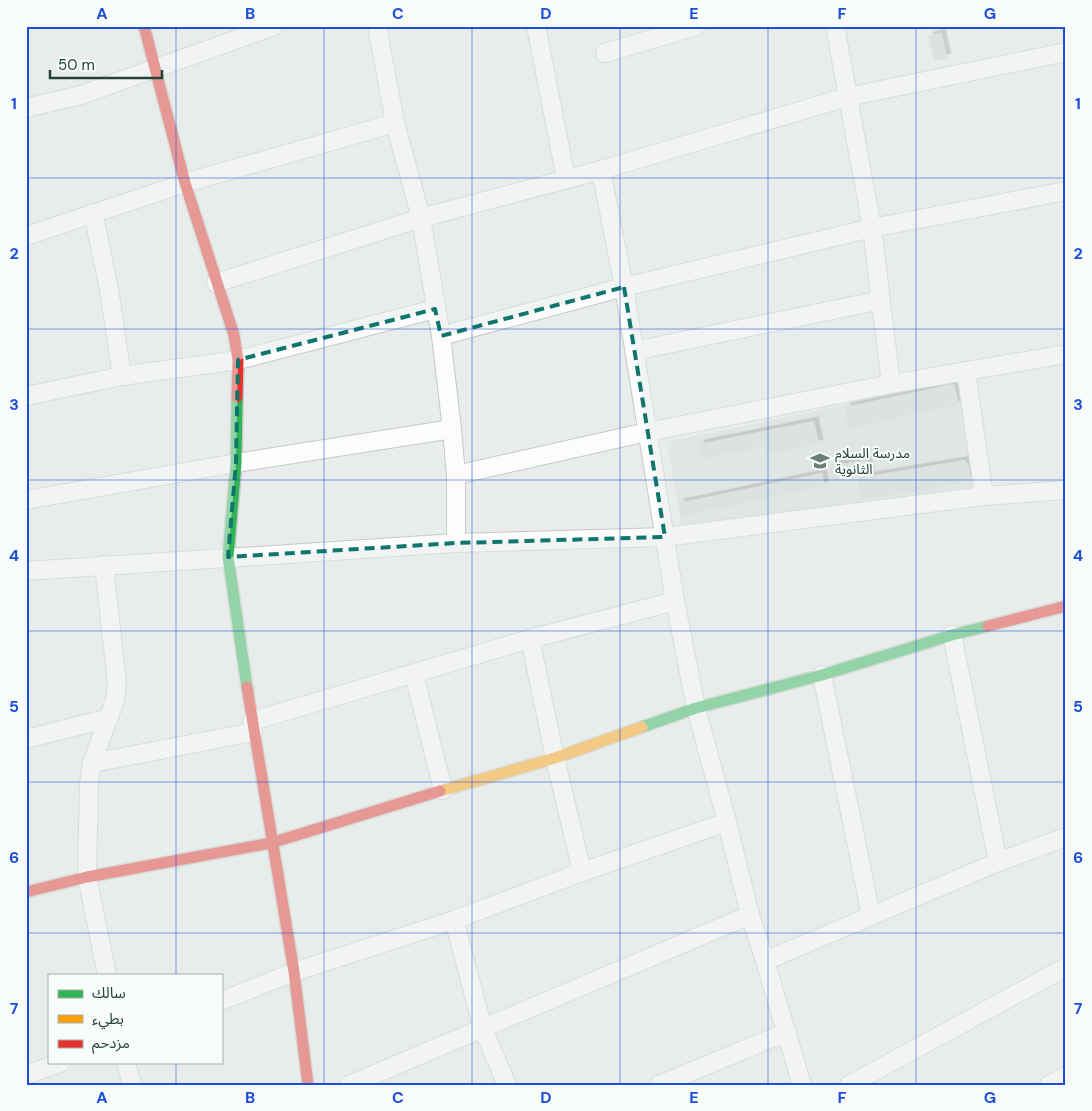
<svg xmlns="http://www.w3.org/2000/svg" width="1092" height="1111" viewBox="0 0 1092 1111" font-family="'DM Sans','Noto Sans Arabic',sans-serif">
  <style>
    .built { fill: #d6dedb }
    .building { fill: #cfd4d2; filter: url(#shadow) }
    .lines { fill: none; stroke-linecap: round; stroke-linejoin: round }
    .street-casing { stroke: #c5cac8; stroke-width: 20 }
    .fast-casing { stroke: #c3cbc8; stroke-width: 14 }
    .slow-casing { stroke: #c3cbc8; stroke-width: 14 }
    .jam-casing { stroke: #c3cbc8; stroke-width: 14 }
    .street { stroke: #fcfcfc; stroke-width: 18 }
    .fast { stroke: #30b455; stroke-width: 11 }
    .slow { stroke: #ff9f0a; stroke-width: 11 }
    .jam { stroke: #e5322d; stroke-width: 11 }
    .marked { fill: none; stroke: #0f766e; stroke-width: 4; stroke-dasharray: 10 6; stroke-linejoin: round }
    .grid { fill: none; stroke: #1d4ed8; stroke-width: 1; stroke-opacity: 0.55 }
    .labels { text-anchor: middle; stroke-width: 4; stroke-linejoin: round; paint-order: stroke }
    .poi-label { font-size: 14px; fill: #24423a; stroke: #f7fbf9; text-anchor: start }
    .neatline { fill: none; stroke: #1d4ed8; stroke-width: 2 }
    .grid-label { font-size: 16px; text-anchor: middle; font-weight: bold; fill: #1d4ed8 }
  </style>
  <defs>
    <filter id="shadow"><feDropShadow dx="4.5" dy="-4.5" stdDeviation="0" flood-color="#0004"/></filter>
  </defs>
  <rect width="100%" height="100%" fill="#e8edeb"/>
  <polygon class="built" points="958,381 973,487 681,526 667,442"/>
  <g class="building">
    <polygon points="941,33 947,58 934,61 928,36"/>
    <polygon points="954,384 959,405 899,417 899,418 848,429 845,407"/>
    <polygon points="814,421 819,444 766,455 764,446 703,459 699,444"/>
    <polygon points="867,460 870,476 966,460 966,463 968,463 971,481 861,500 857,476 831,481 829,466"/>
    <polygon points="822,473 825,486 681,516 679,503"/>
  </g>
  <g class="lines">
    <g class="street-casing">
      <g id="street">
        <polyline points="377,26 395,123 421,218 441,336 452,429 456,475 456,543"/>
        <polyline points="536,26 566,179"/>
        <polyline points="835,26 872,228 891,384"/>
        <polyline points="605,53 696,26"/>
        <polyline points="26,108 81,95 274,26"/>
        <polyline points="601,170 624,287 675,601 696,708 727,822 750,915 765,961 802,1085"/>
        <polyline points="93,213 109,289 122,376"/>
        <polyline points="26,236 185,183 395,123"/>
        <polyline points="216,283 421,218 601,170 847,97 1066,52"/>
        <polyline points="441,336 624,287 872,228 1066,191"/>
        <polyline points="634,351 881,300"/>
        <polyline points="966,371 984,496"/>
        <polyline points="26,396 122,376 238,360 435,309"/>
        <polyline points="456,475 647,432 891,384 1066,354"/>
        <polyline points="26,500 236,463 452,429"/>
        <polyline points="104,565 117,683 115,700 92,763 89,784 87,877 107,975"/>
        <polyline points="26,571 456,543 665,537 984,496 1066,490"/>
        <polyline points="952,635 998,862"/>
        <polyline points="530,639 555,758 582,872"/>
        <polyline points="414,674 443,790"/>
        <polyline points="822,675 871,915"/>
        <polyline points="252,721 530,639 675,601"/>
        <polyline points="26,739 109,718"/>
        <polyline points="92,763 253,732"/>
        <polyline points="454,920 483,1029 507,1085"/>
        <polyline points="765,961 998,862 1066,837"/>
        <polyline points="221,1001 294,972 454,920 582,872 727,822"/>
        <polyline points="126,1062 132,1085"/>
        <polyline points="26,1075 62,1062"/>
        <polyline points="349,1085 750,915"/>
        <polyline points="659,1085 787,1032"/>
        <polyline points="849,1085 1066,967"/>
        <polyline points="1049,1085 1066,1076"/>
      </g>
    </g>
    <g class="fast-casing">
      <g id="fast">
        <polyline points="237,397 236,463 228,557 247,687"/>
        <polyline points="642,727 696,708 822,675 952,635 988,626"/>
      </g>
    </g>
    <g class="slow-casing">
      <polyline id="slow" points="440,791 555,758 642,727"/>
    </g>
    <g class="jam-casing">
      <g id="jam">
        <polyline points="144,26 185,183 234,335 238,360 237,397"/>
        <polyline points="988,626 1066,606"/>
        <polyline points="247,687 294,972 308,1085"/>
        <polyline points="26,892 87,877 271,843 440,791"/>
      </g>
    </g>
    <use href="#street" class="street"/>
    <use href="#fast" class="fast"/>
    <use href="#slow" class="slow"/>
    <use href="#jam" class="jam"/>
  </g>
  <path d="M0 0H1092V1111H0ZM624 287 665 537 456 543 228 557 236 463 238 360 435 309 441 336Z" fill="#e8edeb" fill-opacity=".55" fill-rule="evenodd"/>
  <path class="marked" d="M624 287 665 537 456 543 228 557 236 463 238 360 435 309 441 336Z"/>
  <path class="grid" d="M176 26V975M324 26V1085M472 26V1085M620 26V1085M768 26V1085M916 26V1085M26 178H1066M26 329H1066M26 480H1066M26 631H1066M26 782H1066M26 933H1066M176 1062V1085"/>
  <defs>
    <g id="school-bare" transform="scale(1.5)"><path d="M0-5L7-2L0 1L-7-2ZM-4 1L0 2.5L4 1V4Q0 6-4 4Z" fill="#697e78" stroke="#f7fbf9" stroke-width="2.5" paint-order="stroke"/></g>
  </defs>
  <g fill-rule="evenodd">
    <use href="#school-bare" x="820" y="461"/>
  </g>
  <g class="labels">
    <g class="poi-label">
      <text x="835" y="458">مدرسة السلام<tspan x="835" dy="16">الثانوية</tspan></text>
    </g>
  </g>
  <rect width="1092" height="1111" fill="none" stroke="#f7fbf9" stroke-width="55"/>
  <rect x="48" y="974" width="175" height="90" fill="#f7fbf9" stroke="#a3b1ad"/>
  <rect x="58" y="990" width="25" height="8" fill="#30b455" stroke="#a3b1ad"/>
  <text x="92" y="998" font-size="15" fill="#24423a">سالك</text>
  <rect x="58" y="1015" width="25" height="8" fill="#ff9f0a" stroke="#a3b1ad"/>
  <text x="92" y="1024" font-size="15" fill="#24423a">بطيء</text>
  <rect x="58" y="1040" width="25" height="8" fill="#e5322d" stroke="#a3b1ad"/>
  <text x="92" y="1048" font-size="15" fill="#24423a">مزدحم</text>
  <path d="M50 70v8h112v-8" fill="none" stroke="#24423a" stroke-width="2.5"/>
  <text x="58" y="70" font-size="15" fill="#24423a" stroke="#f7fbf9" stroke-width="4" paint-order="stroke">50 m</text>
  <rect x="28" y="28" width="1036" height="1056" class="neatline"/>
  <g class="grid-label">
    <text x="102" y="19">A</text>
    <text x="250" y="19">B</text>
    <text x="398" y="19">C</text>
    <text x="546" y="19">D</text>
    <text x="694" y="19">E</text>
    <text x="842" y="19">F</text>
    <text x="990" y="19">G</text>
    <text x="14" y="109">1</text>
    <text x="1078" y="109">1</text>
    <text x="14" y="259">2</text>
    <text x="1078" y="259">2</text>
    <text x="14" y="410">3</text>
    <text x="1078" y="410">3</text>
    <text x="14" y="561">4</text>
    <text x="1078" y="561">4</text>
    <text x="14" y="712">5</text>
    <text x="1078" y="712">5</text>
    <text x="14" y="863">6</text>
    <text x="1078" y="863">6</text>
    <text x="14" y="1014">7</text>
    <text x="1078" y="1014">7</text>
    <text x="102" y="1103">A</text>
    <text x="250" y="1103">B</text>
    <text x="398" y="1103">C</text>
    <text x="546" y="1103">D</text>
    <text x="694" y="1103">E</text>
    <text x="842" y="1103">F</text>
    <text x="990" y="1103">G</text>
  </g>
</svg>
